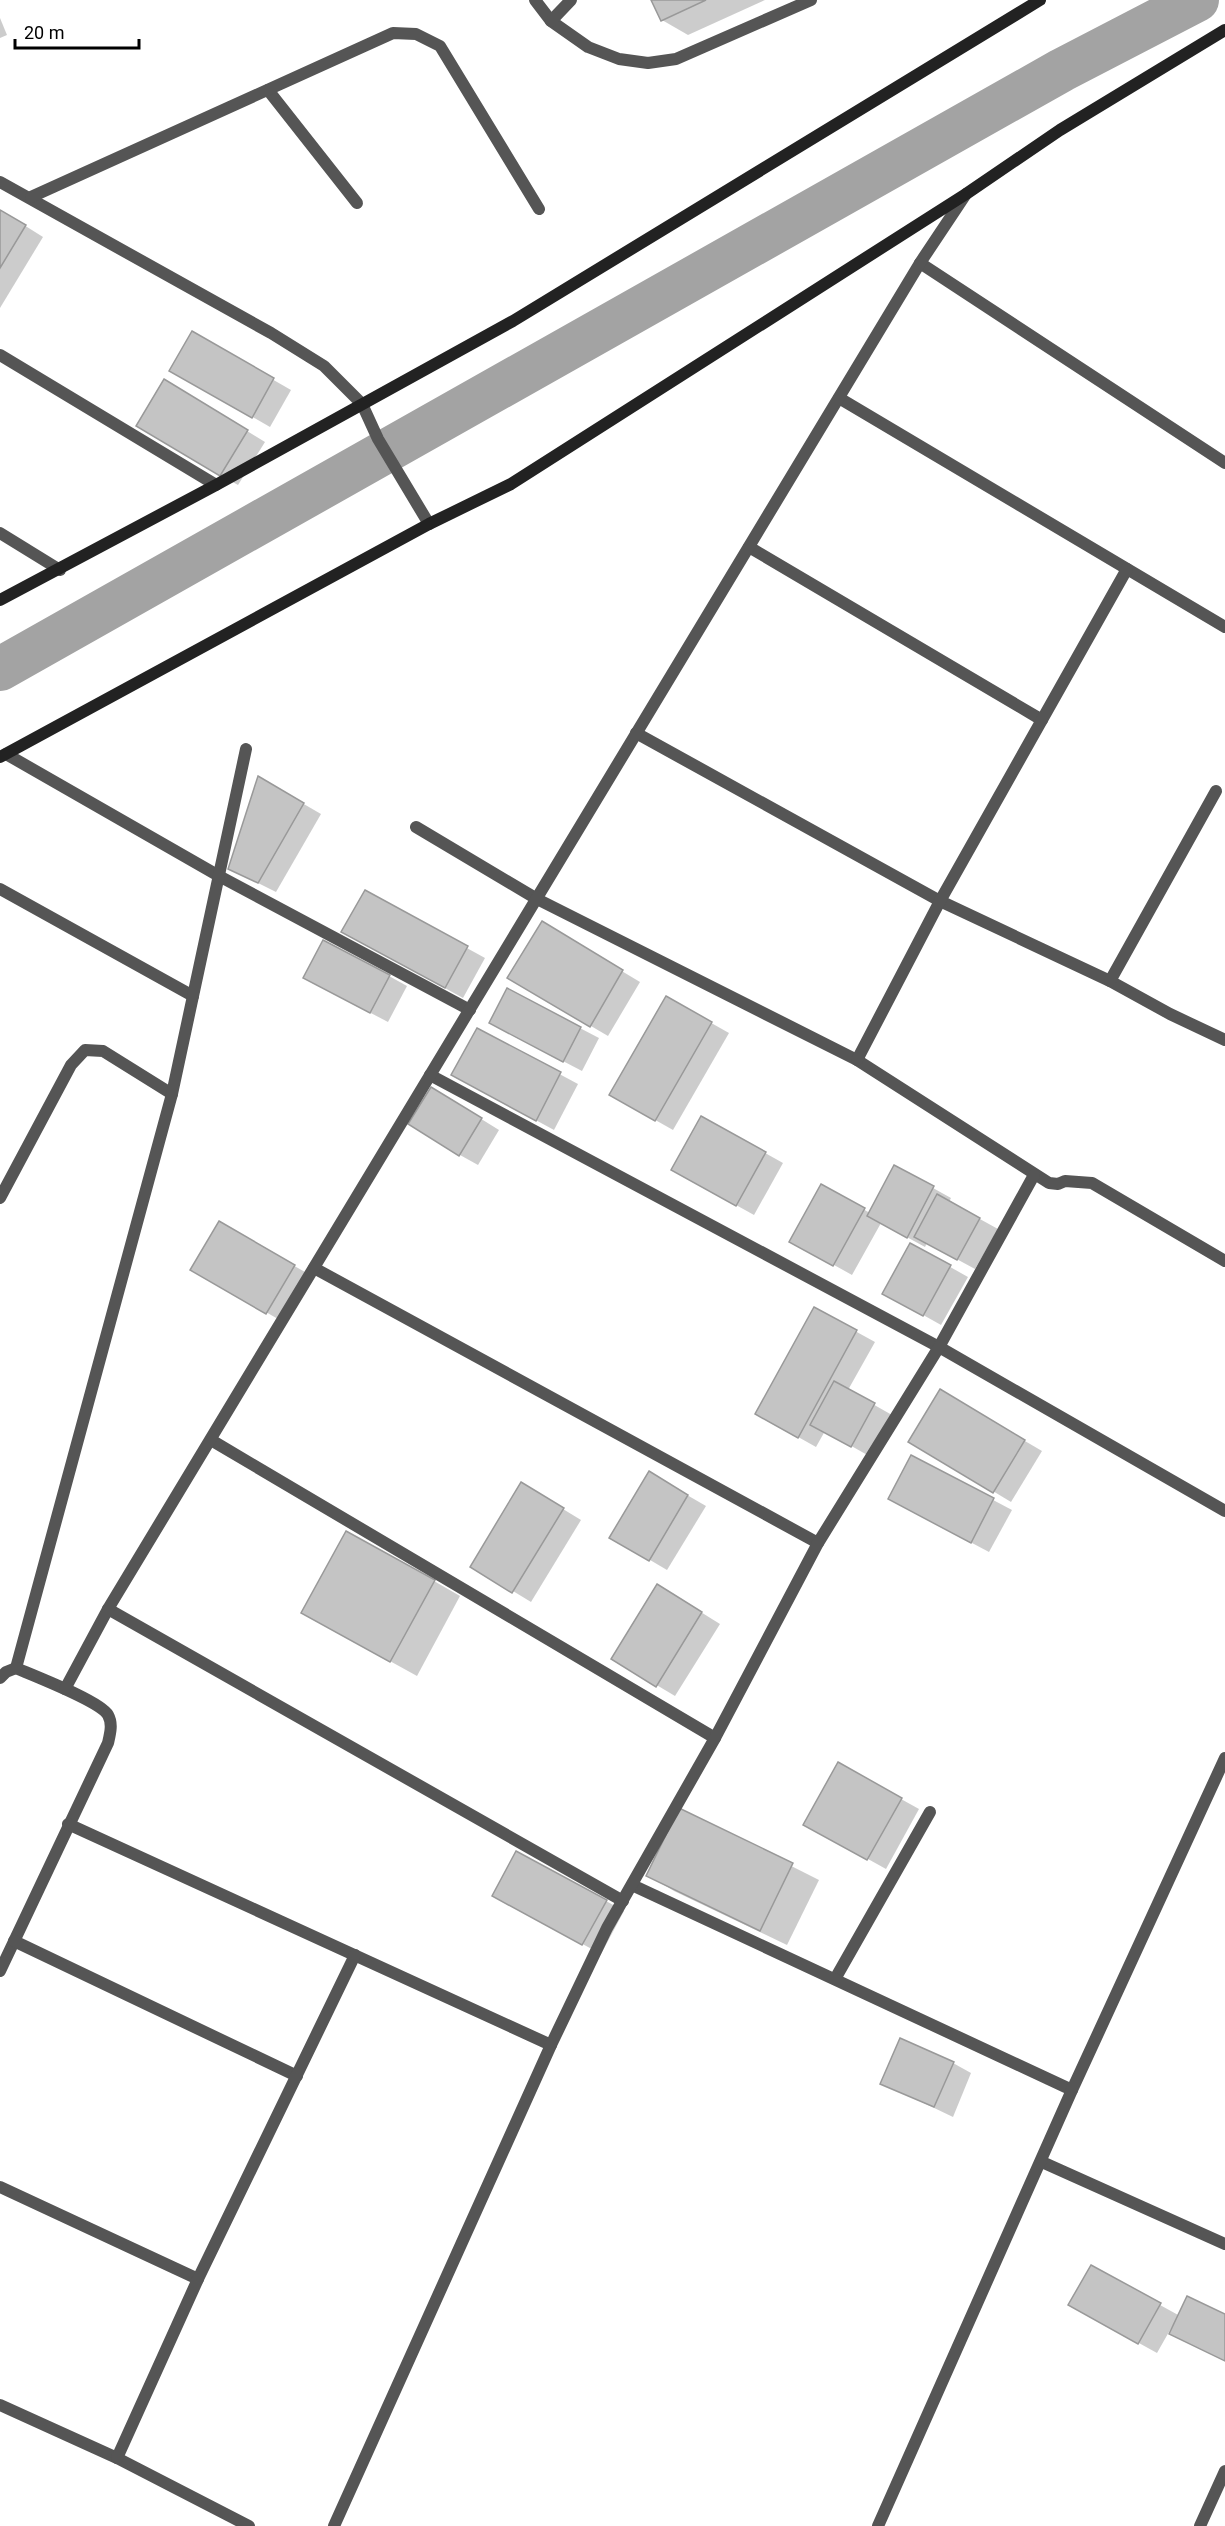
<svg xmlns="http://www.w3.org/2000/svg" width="1225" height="2526" viewBox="0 0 1225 2526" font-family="Roboto,sans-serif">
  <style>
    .shadow { fill: #0003 }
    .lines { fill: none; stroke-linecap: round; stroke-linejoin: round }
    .canal { stroke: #a3a3a3; stroke-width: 44 }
    .building { fill: #c4c4c4; stroke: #999; stroke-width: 1.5 }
    .lane { stroke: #555; stroke-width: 12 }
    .street { stroke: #555; stroke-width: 12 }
    .secondary { stroke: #222; stroke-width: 12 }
  </style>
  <rect width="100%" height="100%" fill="#fff"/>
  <g class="shadow">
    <polygon points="653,0 765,0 688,35 662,20"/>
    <polygon points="0,18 7,35 0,38"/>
    <polygon points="0,210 43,237 0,308"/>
    <polygon points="192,333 291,390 270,427 171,370"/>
    <polygon points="182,391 265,442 238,485 220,475"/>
    <polygon points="259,778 321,814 276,892 230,869"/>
    <polygon points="365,892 485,958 463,998 361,942"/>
    <polygon points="560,934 640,982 608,1036 509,978"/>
    <polygon points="389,976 407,986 388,1022 323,988"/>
    <polygon points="507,990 599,1038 582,1071 509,1033"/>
    <polygon points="667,998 729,1033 673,1130 611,1095"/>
    <polygon points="477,1030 578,1084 554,1130 471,1085"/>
    <polygon points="449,1099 499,1130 478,1165 460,1155"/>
    <polygon points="702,1118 783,1163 754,1215 673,1170"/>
    <polygon points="822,1186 870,1213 933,1188 951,1198 949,1202 998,1229 975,1269 927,1243 925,1247 881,1223 852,1275 791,1241"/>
    <polygon points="219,1223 312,1276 285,1323 192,1270"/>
    <polygon points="911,1245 968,1277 941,1325 884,1293"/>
    <polygon points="815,1309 875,1342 848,1390 892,1415 869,1456 825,1431 816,1447 757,1414"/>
    <polygon points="940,1391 1042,1451 1011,1502 910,1441"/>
    <polygon points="912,1457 1012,1510 989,1552 908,1509"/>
    <polygon points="649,1473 706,1506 667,1570 611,1537"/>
    <polygon points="540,1495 581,1520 531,1602 472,1566"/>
    <polygon points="434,1581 460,1596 417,1676 330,1628"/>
    <polygon points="675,1596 720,1624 675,1696 613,1659"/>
    <polygon points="838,1764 919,1809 886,1869 805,1824"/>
    <polygon points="680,1810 819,1880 787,1945 674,1891 648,1875"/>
    <polygon points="606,1901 624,1911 601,1954 512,1906"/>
    <polygon points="953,2063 971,2073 953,2117 882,2083"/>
    <polygon points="1091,2267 1180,2316 1225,2315 1225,2361 1171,2334 1176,2324 1174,2323 1157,2353 1070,2305"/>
  </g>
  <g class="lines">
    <polyline class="canal" points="0,669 1062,70 1197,0"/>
  </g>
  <g class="building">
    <polygon points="651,0 706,0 661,21"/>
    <polygon points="0,210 26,225 0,268"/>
    <polygon points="192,331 274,378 252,418 169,371"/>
    <polygon points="164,379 248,430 220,476 136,426"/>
    <polygon points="258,776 304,803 258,883 228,869"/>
    <polygon points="365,890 468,946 445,988 341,932"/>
    <polygon points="542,921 623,970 590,1027 507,978"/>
    <polygon points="323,940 390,975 370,1013 303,978"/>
    <polygon points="507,988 581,1027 563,1062 489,1023"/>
    <polygon points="666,996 712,1022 655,1121 609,1095"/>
    <polygon points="477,1028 561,1072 536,1121 451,1075"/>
    <polygon points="431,1087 482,1118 459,1156 408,1124"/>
    <polygon points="701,1116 766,1152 736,1206 671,1170"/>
    <polygon points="894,1165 934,1186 907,1238 867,1216"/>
    <polygon points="821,1184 865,1208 833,1266 789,1242"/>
    <polygon points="937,1194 980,1218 957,1260 914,1237"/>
    <polygon points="219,1221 295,1265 266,1314 190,1270"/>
    <polygon points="910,1243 951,1265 923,1316 882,1294"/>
    <polygon points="814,1307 857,1330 798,1438 755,1414"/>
    <polygon points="834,1381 875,1403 851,1447 810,1425"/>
    <polygon points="940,1389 1025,1440 993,1493 908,1442"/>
    <polygon points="911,1455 994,1498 971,1543 888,1499"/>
    <polygon points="649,1471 688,1495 649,1561 609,1538"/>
    <polygon points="521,1482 564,1508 512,1593 470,1567"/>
    <polygon points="346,1531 435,1580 390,1662 301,1613"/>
    <polygon points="657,1584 702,1612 656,1687 611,1659"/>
    <polygon points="838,1762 902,1798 867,1860 803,1825"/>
    <polygon points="679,1808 793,1863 760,1931 646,1876"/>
    <polygon points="516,1851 607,1900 582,1945 492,1896"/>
    <polygon points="900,2038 954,2062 934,2107 880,2084"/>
    <polygon points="1091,2265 1161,2303 1138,2344 1068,2305"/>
    <polygon points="1187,2296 1225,2314 1225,2361 1169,2334"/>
  </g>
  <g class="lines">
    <g class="lane">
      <polyline points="535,0 551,21 588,47 619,59 648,63 676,59 811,0"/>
      <polyline points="551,21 571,0"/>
      <polyline points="835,1979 930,1812"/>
    </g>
    <g class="street">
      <polyline points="268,90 357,203"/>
      <polyline points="0,182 271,333 324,366 362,404 378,439 429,524"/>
      <polyline points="31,197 393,33 416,34 440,46 539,209"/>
      <polyline points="920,263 1225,463"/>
      <polyline points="0,355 216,485"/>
      <polyline points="839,398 1225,627"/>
      <polyline points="0,533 60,570"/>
      <polyline points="749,547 1042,720"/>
      <polyline points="636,733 940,901 1110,981 1170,1014 1225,1040"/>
      <polyline points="6,754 219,876 470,1010"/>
      <polyline points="416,827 537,899 857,1060 1049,1183 1058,1184 1065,1181 1092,1183 1225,1261"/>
      <polyline points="0,889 193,996"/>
      <polyline points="1110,981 1216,791"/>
      <polyline points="857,1060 940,901 1127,569"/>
      <polyline points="430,1075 939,1347 1225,1511"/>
      <polyline points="0,1198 71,1065 85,1050 103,1051 172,1094"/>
      <polyline points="314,1268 818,1543"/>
      <polyline points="211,1440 715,1738"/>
      <polyline points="108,1609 623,1901"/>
      <polyline points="16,1668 172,1094 246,749"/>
      <path d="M0 1678 6 1672 16 1668C34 1676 100 1701 108 1715 113 1724 110 1734 108 1743L0 1971"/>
      <polyline points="65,1689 108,1609 920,263 966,194"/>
      <polyline points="68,1824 551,2045"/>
      <polyline points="632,1885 1072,2090"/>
      <polyline points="14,1941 297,2076"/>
      <polyline points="1042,2162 1225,2244"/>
      <polyline points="0,2187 198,2279"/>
      <polyline points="0,2405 117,2458 249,2526"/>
      <polyline points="117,2458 198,2279 355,1955"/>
      <polyline points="334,2526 551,2045 607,1928 715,1738 818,1543 939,1347 1034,1175"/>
      <polyline points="878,2526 1072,2090 1225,1758"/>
      <polyline points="1200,2526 1225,2471"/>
    </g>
    <g class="secondary">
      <polyline points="0,600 216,485 513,321 1040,0"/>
      <polyline points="0,757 429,524 511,484 966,194 1060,130 1225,30"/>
    </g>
  </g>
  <path d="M15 39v9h124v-9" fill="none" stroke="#000000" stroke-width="3"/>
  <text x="24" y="39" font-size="18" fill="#000000" stroke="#ffffff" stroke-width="4.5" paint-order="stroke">20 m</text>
</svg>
